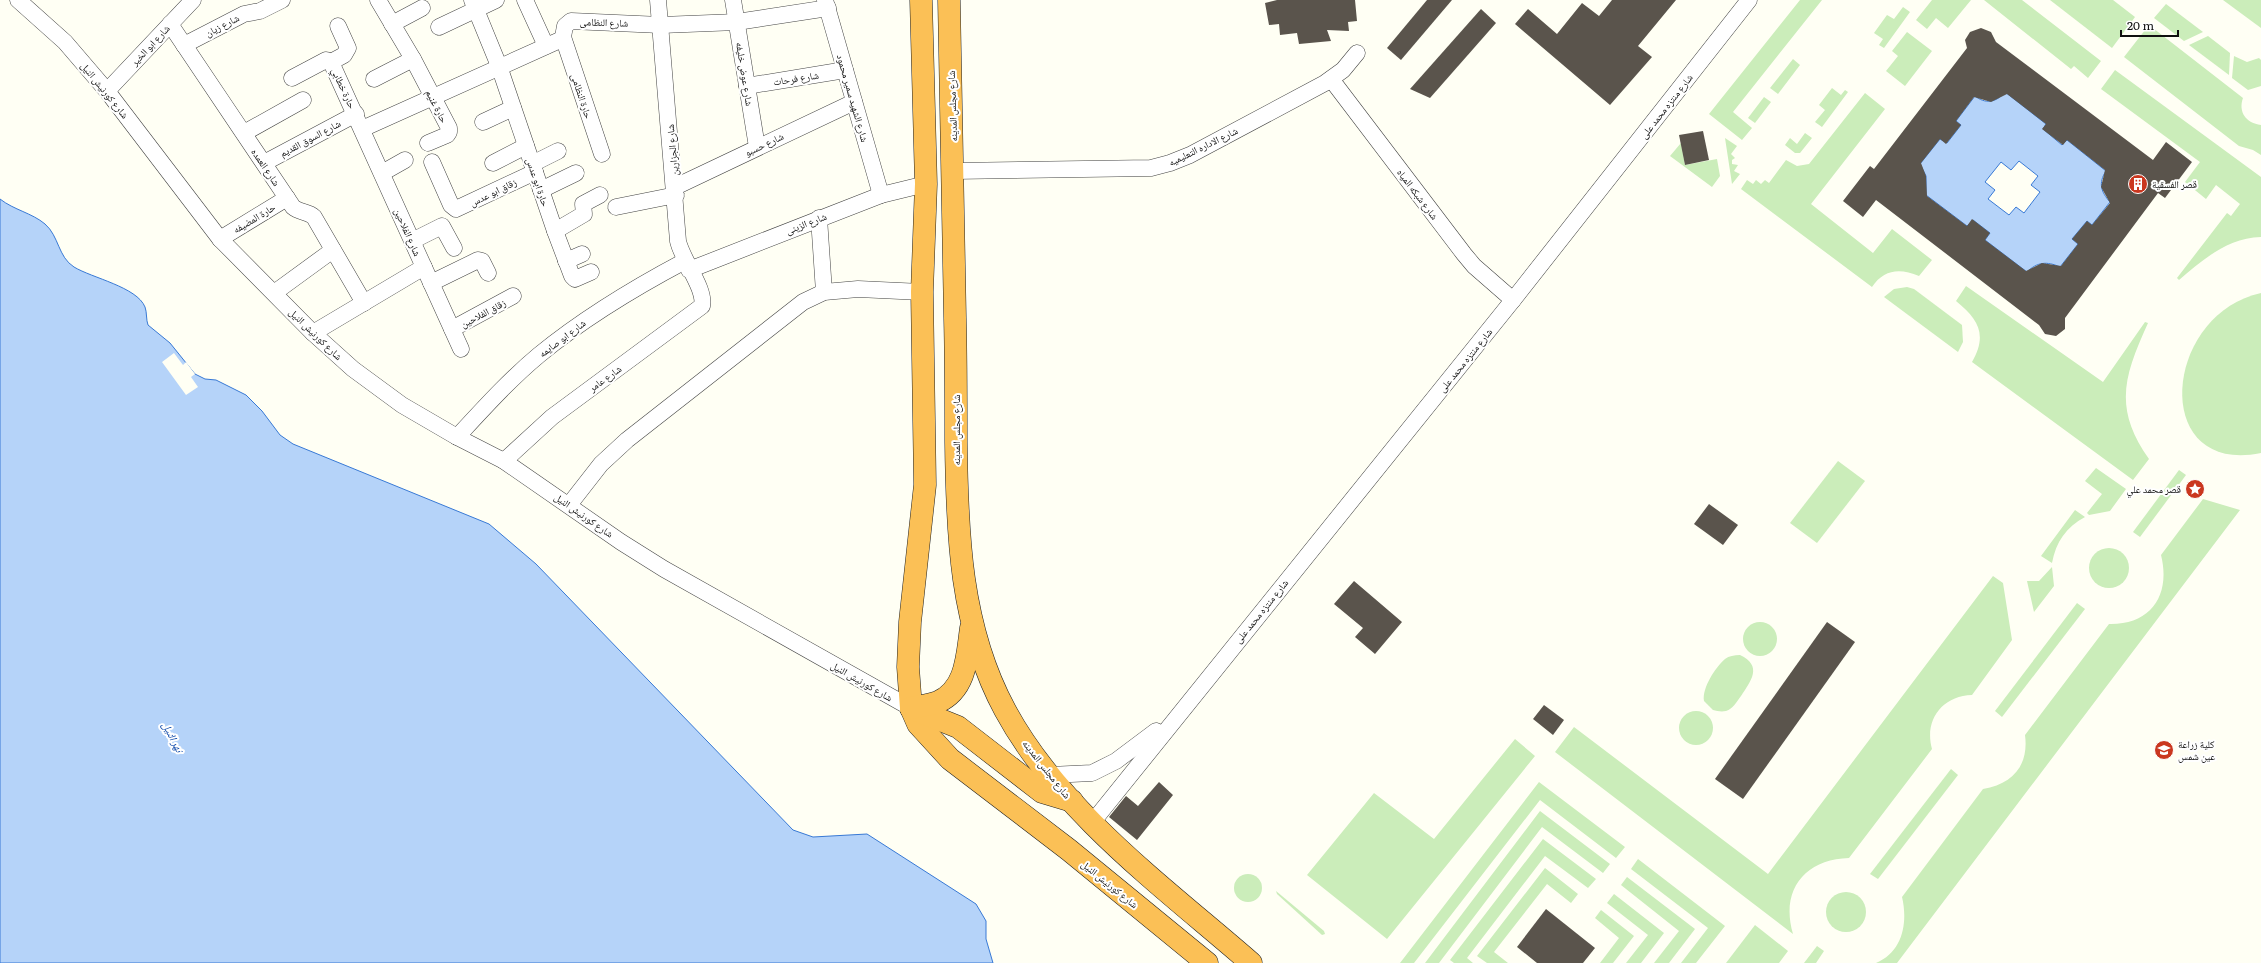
<svg xmlns="http://www.w3.org/2000/svg" width="2261" height="963" viewBox="0 0 2261 963" font-family="Literata,'Noto Naskh Arabic',serif">
  <style>
    .green { fill: #cbedba }
    .water { fill: #b5d3f9; stroke: #3879d5; fill-rule: evenodd }
    .pier { fill: #fffff4 }
    .building { fill: #5a544c; fill-rule: evenodd }
    .lines { fill: none; stroke-linecap: round; stroke-linejoin: round }
    .street-casing { stroke: #434343; stroke-width: 17 }
    .highway-casing { stroke: #212121; stroke-width: 23 }
    .street { stroke: #fff; stroke-width: 16 }
    .highway { stroke: #fbc056; stroke-width: 22 }
    .labels { text-anchor: middle; stroke-width: 4; stroke-linejoin: round; paint-order: stroke }
    .street-label { font-size: 10px; fill: #101010; stroke: #fff }
    .poi-label { font-size: 10px; fill: #101010; stroke: #fff; text-anchor: start }
    .water-label { font-size: 11px; font-style: italic; fill: #114bab; stroke: #fff }
  </style>
  <rect width="100%" height="100%" fill="#fffff4"/>
  <g class="green">
    <polygon points="1800,0 1822,0 1733,112 1752,128 1742,140 1709,114"/>
    <polygon points="1932,0 1971,0 1948,28 1936,18 1927,29 1916,20"/>
    <polygon points="1984,0 2022,0 2101,61 2088,78 2074,66 2071,69"/>
    <polygon points="2050,0 2113,0 2135,17 2112,48"/>
    <polygon points="2223,0 2261,0 2261,28"/>
    <polygon points="2166,4 2203,32 2184,41 2154,18"/>
    <polygon points="1903,7 1910,12 1884,48 1879,45 1883,39 1874,33 1887,15 1894,19"/>
    <path d="M2149 25 2243 98C2238 112 2246 123 2261 125V155L2253 150 2239 146 2124 57Z"/>
    <polygon points="1907,32 1932,51 1905,86 1886,71 1898,56 1892,51"/>
    <polygon points="2208,36 2230,53 2229,75 2189,45"/>
    <polygon points="2234,56 2247,62 2259,58 2261,60 2261,86 2248,90 2232,78"/>
    <polygon points="1793,59 1800,65 1778,94 1770,88"/>
    <path d="M2115 70 2261 177V237C2227 238 2204 259 2179 280L2177 278 2227 213 2231 216 2240 204 2216 185 2206 199 2185 182 2200 162 2101 89Z"/>
    <polygon points="1832,88 1841,95 1845,90 1848,92 1822,127 1815,122 1825,110 1819,105"/>
    <path d="M1865 93 1885 109 1811 204 1873 253 1892 229 1932 260 1919 276C1900 268 1884 269 1872 287L1741 189 1747 180 1753 184 1756 180 1761 184 1765 180 1769 183 1786 160 1797 166 1809 164Z"/>
    <polygon points="1764,97 1771,102 1755,123 1748,118"/>
    <polygon points="1805,133 1812,138 1800,153 1795,153 1785,145 1790,138 1797,144"/>
    <polygon points="1725,138 1737,146 1731,154 1735,158 1732,160 1732,164 1738,165 1734,171 1740,174 1732,184"/>
    <polygon points="1681,143 1685,165 1717,159 1720,176 1712,187 1670,156"/>
    <path d="M1966 286 2103 382 2145 322 2148 323C2124 376 2113 408 2149 459L2133 480 1972 362C1988 334 1978 319 1956 301Z"/>
    <polygon points="1907,287 1914,289 1962,325 1963,342 1958,352 1884,297 1894,289"/>
    <path d="M2261 293V453C2150 476 2162 315 2261 293Z"/>
    <polygon points="1838,461 1865,481 1817,543 1790,523"/>
    <polygon points="2096,468 2126,489 2110,511 2089,515 2087,513 2102,494 2085,481"/>
    <polygon points="2179,470 2186,475 2140,537 2133,532"/>
    <path d="M2203 499 2240 510 1897 963H1876C1903 952 1908 922 1902 897L1983 789C2013 784 2029 765 2025 735L2109 624C2151 625 2171 595 2161 555Z"/>
    <path d="M2075 510 2085 517C2066 527 2056 542 2052 563L2041 556Z"/>
    <circle cx="2109" cy="568" r="20"/>
    <polygon points="2052,567 2054,586 2034,612 2027,581 2039,581"/>
    <path d="M1993 576 2003 583 2012 640 1972 695C1942 696 1924 720 1932 749L1849 858C1805 859 1780 890 1793 934L1555 752 1574 727 1768 874Z"/>
    <polygon points="2077,603 2085,609 2002,717 1995,711"/>
    <circle cx="1760" cy="639" r="17"/>
    <path d="M1740 655C1763 666 1751 681 1741 696 1737 701 1733 709 1726 711 1721 712 1717 711 1713 710L1704 701C1702 688 1715 668 1725 659 1729 656 1734 655 1740 655Z"/>
    <circle cx="1696" cy="728" r="17"/>
    <polygon points="1515,739 1535,756 1387,939 1307,875 1374,793 1434,839"/>
    <polygon points="1951,769 1958,775 1878,879 1870,874"/>
    <polygon points="1539,782 1625,847 1616,858 1540,800 1414,963 1400,963"/>
    <polygon points="1540,811 1610,864 1603,873 1542,827 1439,963 1425,963"/>
    <polygon points="1543,839 1596,879 1588,888 1545,856 1467,958 1473,963 1454,963 1450,960"/>
    <polygon points="1638,859 1725,926 1696,963 1681,963 1708,928 1631,869"/>
    <polygon points="1545,868 1578,894 1571,903 1547,884 1494,952 1508,963 1487,963 1477,956"/>
    <circle cx="1248" cy="888" r="14"/>
    <polygon points="1627,877 1695,929 1669,963 1654,963 1679,931 1621,885"/>
    <polygon points="1276,891 1324,931 1325,934 1322,935 1277,894"/>
    <circle cx="1846" cy="912" r="20"/>
    <polygon points="1614,894 1664,933 1641,963 1626,963 1648,935 1607,903"/>
    <polygon points="1601,910 1634,936 1613,963 1600,963 1619,938 1595,918"/>
    <polygon points="1755,925 1788,951 1779,963 1726,963"/>
    <polygon points="1817,946 1824,951 1816,963 1804,963"/>
  </g>
  <g class="water">
    <path d="M2005 92 2046 124 2043 129 2062 145 2067 140 2106 171C2098 183 2101 192 2110 202L2092 225 2087 221 2072 239 2078 244 2060 267C2047 261 2037 262 2027 272L1985 240 1990 233 1973 220 1967 226 1926 195V176L1920 164 1940 139 1947 143 1961 125 1956 121 1975 96C1985 104 1996 103 2005 92ZM2019 161 2038 176 2031 185 2040 192 2024 213 2016 207 2009 215 1988 199 1995 190 1985 182 2001 162 2011 170Z"/>
    <path d="M0 199C14 210 32 213 45 224 59 236 58 257 74 267 92 278 137 287 145 307 147 312 146 320 148 325L170 343 195 374 205 379 216 380 246 395 262 411 280 435 293 444 489 524 536 564 793 830 813 837 867 834 976 904 986 921V939L993 963H0Z"/>
  </g>
  <polygon class="pier" points="174,353 183,365 186,362 195,374 191,377 198,387 186,395 162,362"/>
  <g class="building">
    <polygon points="1277,0 1355,0 1357,21 1348,22 1349,31 1327,30 1331,41 1299,44 1297,33 1280,35 1279,24 1269,25 1265,3"/>
    <polygon points="1427,0 1452,0 1401,60 1387,48"/>
    <polygon points="1612,0 1676,0 1638,46 1652,57 1610,105 1515,24 1528,9 1557,34 1582,3 1599,16"/>
    <polygon points="1481,9 1496,23 1430,98 1410,89"/>
    <path d="M1981 28 1991 32 1996 42 2153 160 2166 142 2192 162 2165 198 2158 193 2065 318V329L2056 336 2045 334 2039 325 1876 200 1863 217 1843 201 1870 166 1874 169 1967 48 1965 40 1970 32ZM2007 94 2046 124 2042 129 2063 145 2067 140 2105 170 2101 187 2110 203 2092 225 2087 221 2072 239 2078 244 2061 266 2042 263 2026 271 1985 240 1990 233 1972 219 1967 226 1927 196 1926 176 1921 163 1940 139 1946 144 1961 125 1956 121 1974 97 1991 102Z"/>
    <polygon points="1703,131 1709,160 1685,165 1679,135"/>
    <polygon points="1709,504 1738,525 1723,545 1694,524"/>
    <polygon points="1354,581 1402,622 1375,654 1355,637 1363,628 1334,604"/>
    <polygon points="1827,622 1855,642 1743,799 1715,779"/>
    <polygon points="1544,705 1564,720 1553,735 1533,719"/>
    <polygon points="1159,782 1173,795 1137,840 1109,817 1126,796 1138,806"/>
    <polygon points="1546,909 1595,948 1583,963 1537,963 1517,947"/>
  </g>
  <g class="lines">
    <g class="street-casing">
      <g id="street">
        <polyline points="18,0 65,42 107,91 220,239 313,333 353,369 402,405 457,437 504,461 621,542 664,569 911,708"/>
        <polyline points="378,0 413,59 449,128 449,132 447,135 428,143"/>
        <polyline points="472,0 499,66 555,231 572,276 575,279 591,272"/>
        <polyline points="525,0 546,46"/>
        <polyline points="733,0 757,147"/>
        <polyline points="825,0 881,195"/>
        <path d="M170 24 293 207C300 213 308 211 314 217L364 303"/>
        <polyline points="392,24 422,8"/>
        <polyline points="439,27 496,0"/>
        <polyline points="563,37 602,154"/>
        <polyline points="184,45 244,14 260,11 282,0"/>
        <polyline points="331,62 344,55 348,48 338,26"/>
        <polyline points="292,78 326,60 331,62 461,349"/>
        <polyline points="374,79 413,59"/>
        <polyline points="1331,79 1464,254 1474,266 1513,300"/>
        <polyline points="747,86 845,70"/>
        <polyline points="107,91 193,0"/>
        <polyline points="483,122 513,108"/>
        <polyline points="362,129 560,40 563,37 565,26 571,21 661,25 737,22 828,8"/>
        <polyline points="244,133 303,100"/>
        <polyline points="432,162 451,205 456,209 535,172"/>
        <polyline points="264,163 356,114"/>
        <polyline points="493,163 526,146"/>
        <polyline points="532,164 558,151"/>
        <polyline points="954,171 1151,168 1170,163 1190,155 1325,83 1343,70 1357,53"/>
        <polyline points="382,173 405,160"/>
        <polyline points="675,187 854,102"/>
        <polyline points="541,190 576,173"/>
        <polyline points="616,207 676,195"/>
        <polyline points="819,218 824,292"/>
        <polyline points="555,231 584,214 583,204 600,195"/>
        <polyline points="220,239 287,198"/>
        <polyline points="412,241 442,226 454,248"/>
        <polyline points="566,261 582,254"/>
        <polyline points="689,270 881,195 926,184"/>
        <polyline points="431,283 478,260 482,261 488,273"/>
        <polyline points="274,293 333,250"/>
        <polyline points="452,329 513,296"/>
        <polyline points="313,333 424,267"/>
        <path d="M457 437C483 409 509 380 539 355 584 318 634 288 685 261"/>
        <path d="M504 461 552 417 702 306C706 289 682 260 678 241L658 0"/>
        <polyline points="569,505 601,464 627,440 803,302 824,292 858,289 922,292"/>
        <polyline points="1050,775 1092,773 1116,761 1156,731"/>
        <polyline points="1091,824 1513,300 1749,0"/>
      </g>
    </g>
    <g class="highway-casing">
      <g id="highway">
        <polyline points="921,0 926,184 922,292 925,485 910,622 908,667 911,708 918,724 950,759 1069,850 1207,963"/>
        <path d="M949 0C952 106 954 212 955 318 956 359 956 401 956 442 957 533 960 627 1005 710 1060 812 1165 888 1251 963"/>
        <polyline points="911,708 958,727 1042,792 1072,801"/>
        <path d="M911 708C920 706 930 705 938 702 967 689 967 655 971 628"/>
      </g>
    </g>
    <use href="#street" class="street"/>
    <use href="#highway" class="highway"/>
  </g>
  <defs>
    <g id="building-disc" transform="scale(1)"><circle r="9.5" fill="#ca371f" stroke="#fff"/><path d="M-4-6H4V6H1V3H-1V6H-4ZM-2.5-4.3h1.7v1.8h-1.7ZM.8-4.3h1.7v1.8H.8ZM-2.5-1h1.7V.8h-1.7ZM.8-1h1.7V.8H.8Z" fill="#fff"/></g>
    <g id="sight-disc" transform="scale(1)"><circle r="9.5" fill="#ca371f" stroke="#fff"/><path d="M0-6L1.8-2.2L6-1.7L2.9 1.2L3.7 5.4L0 3.3L-3.7 5.4L-2.9 1.2L-6-1.7L-1.8-2.2Z" fill="#fff"/></g>
    <g id="university-disc" transform="scale(1)"><circle r="9.5" fill="#ca371f" stroke="#fff"/><path d="M0-5L7-2L0 1L-7-2ZM-4 1L0 2.5L4 1V4Q0 6-4 4Z" fill="#fff"/></g>
  </defs>
  <g fill-rule="evenodd">
    <use href="#building-disc" x="2138" y="184"/>
    <use href="#sight-disc" x="2195" y="489"/>
    <use href="#university-disc" x="2164" y="750"/>
  </g>
  <g class="labels">
    <g class="street-label">
      <text transform="translate(604 22) rotate(2)" y="4">شارع النظامى</text>
      <text transform="translate(222 25) rotate(-27)" y="4">شارع زيان</text>
      <text transform="translate(150 45) rotate(-47)" y="4">شارع ابو الخير</text>
      <text transform="translate(745 74) rotate(81)" y="4">شارع عوض خليفه</text>
      <text transform="translate(796 78) rotate(-9)" y="4">شارع فرحات</text>
      <text transform="translate(344 88) rotate(65)" y="4">حارة خطابي</text>
      <text transform="translate(105 90) rotate(51)" y="4">شارع كورنيش النيل</text>
      <text transform="translate(582 96) rotate(72)" y="4">حارة النظامى</text>
      <text transform="translate(853 98) rotate(74)" y="4">شارع الشهيد سمير محمود</text>
      <text transform="translate(437 106) rotate(63)" y="4">حارة غنيم</text>
      <text transform="translate(952 106) rotate(-92)" y="4">شارع مجلس المدينه</text>
      <text transform="translate(1666 106) rotate(-52)" y="4">شارع منتزه محمد على</text>
      <text transform="translate(310 138) rotate(-28)" y="4">شارع السوق القديم</text>
      <text transform="translate(764 144) rotate(-25)" y="4">شارع حسبو</text>
      <text transform="translate(1203 146) rotate(-26)" y="4">شارع الاداره التعليميه</text>
      <text transform="translate(672 150) rotate(-95)" y="4">شارع الجزارين</text>
      <text transform="translate(266 167) rotate(56)" y="4">شارع العمده</text>
      <text transform="translate(538 182) rotate(71)" y="4">حارة ابو عدس</text>
      <text transform="translate(493 192) rotate(-26)" y="4">زقاق ابو عدس</text>
      <text transform="translate(1418 194) rotate(53)" y="4">شارع شبكه المياه</text>
      <text transform="translate(254 218) rotate(-31)" y="4">حارة المضيفه</text>
      <text transform="translate(806 223) rotate(-21)" y="4">شارع الزينى</text>
      <text transform="translate(408 232) rotate(66)" y="4">شارع الفلاحين</text>
      <text transform="translate(483 313) rotate(-28)" y="4">زقاق الفلاحين</text>
      <text transform="translate(316 334) rotate(44)" y="4">شارع كورنيش النيل</text>
      <text transform="translate(562 338) rotate(-37)" y="4">شارع ابو صايمه</text>
      <text transform="translate(1465 360) rotate(-51)" y="4">شارع منتزه محمد على</text>
      <text transform="translate(605 378) rotate(-36)" y="4">شارع عامر</text>
      <text transform="translate(956 430) rotate(-90)" y="4">شارع مجلس المدينه</text>
      <text transform="translate(584 515) rotate(35)" y="4">شارع كورنيش النيل</text>
      <text transform="translate(1261 611) rotate(-51)" y="4">شارع منتزه محمد على</text>
      <text transform="translate(862 681) rotate(30)" y="4">شارع كورنيش النيل</text>
      <text transform="translate(1047 769) rotate(52)" y="4">شارع مجلس المدينه</text>
      <text transform="translate(1110 884) rotate(39)" y="4">شارع كورنيش النيل</text>
    </g>
    <g class="poi-label">
      <text x="2152" y="188">قصر الفسقية</text>
      <text x="2181" y="493" text-anchor="end">قصر محمد علي</text>
      <text x="2178" y="748">كلية زراعة<tspan x="2178" dy="12">عين شمس</tspan></text>
    </g>
    <g class="water-label">
      <text transform="translate(173 737) rotate(63)" y="4">نهر النيل</text>
    </g>
  </g>
  <path d="M2121 30v6h57v-6" fill="none" stroke="#101010" stroke-width="2"/>
  <text x="2127" y="30" font-size="12" fill="#101010" stroke="#ffffff" stroke-width="3" paint-order="stroke">20 m</text>
</svg>
